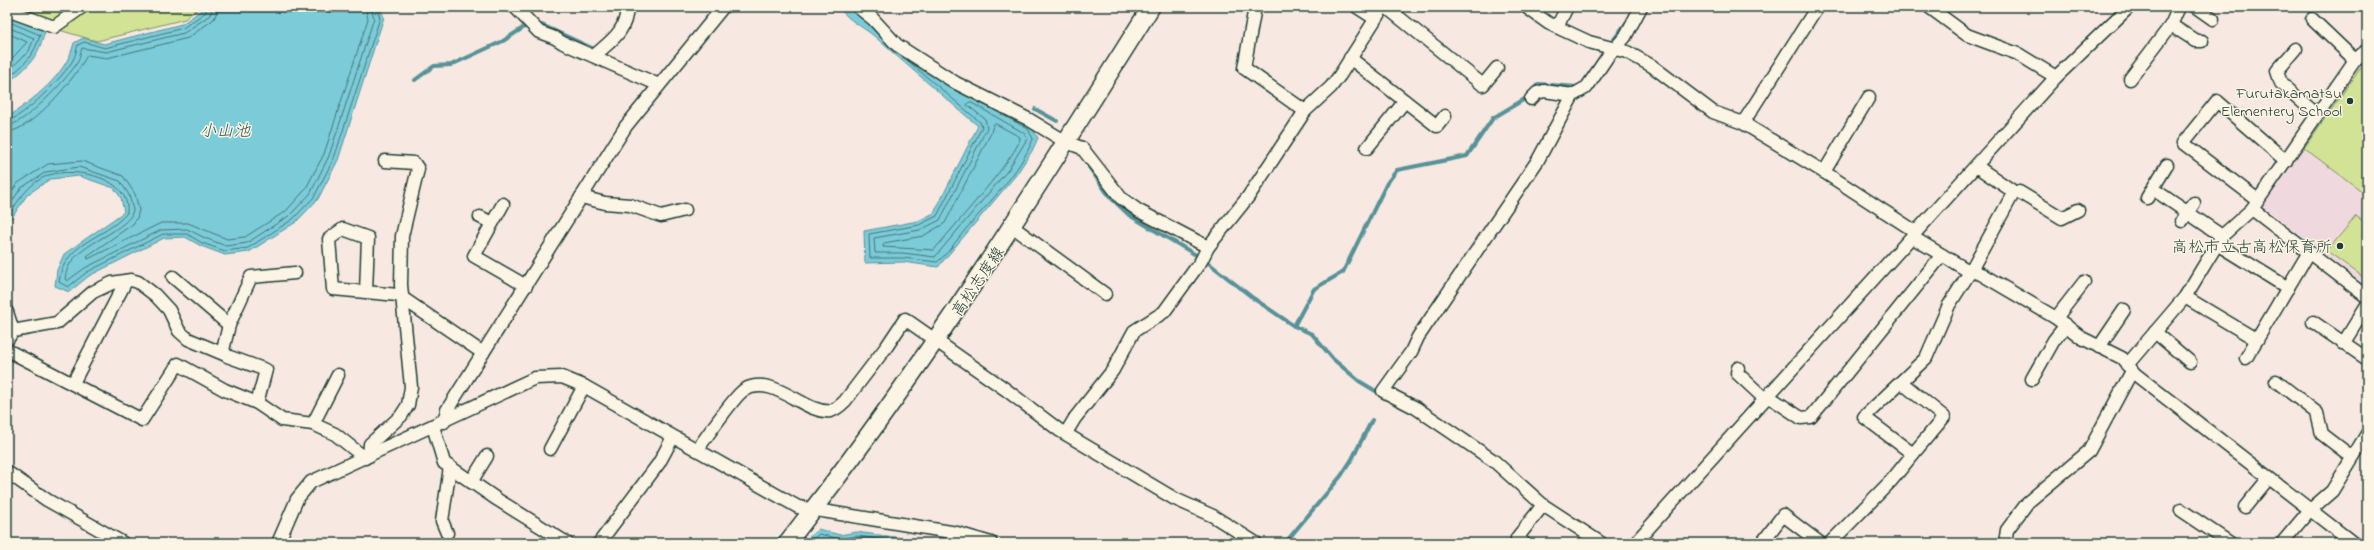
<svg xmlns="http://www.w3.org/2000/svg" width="2374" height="550" viewBox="0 0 2374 550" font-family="'Indie Flower','Klee One',sans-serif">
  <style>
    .built { fill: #f0d8df }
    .green { fill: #d3e396; stroke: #799065 }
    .water { fill: #7ccbd9; stroke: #579297 }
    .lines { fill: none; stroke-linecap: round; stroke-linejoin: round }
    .shore { stroke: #447676; stroke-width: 1 }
    .stream { stroke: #579297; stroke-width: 4 }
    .minor-casing { stroke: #1f3d34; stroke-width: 15 }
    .secondary-casing { stroke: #1f3d34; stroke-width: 20 }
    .minor { stroke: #fcf5e5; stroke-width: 12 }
    .secondary { stroke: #fcf5e5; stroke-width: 17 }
    .poi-dot { fill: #1f3d34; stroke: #fcf5e5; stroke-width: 1.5 }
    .labels { text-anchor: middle; stroke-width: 3; stroke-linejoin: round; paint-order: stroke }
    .poi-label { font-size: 16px; fill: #1f3d34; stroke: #fcf5e5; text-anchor: end }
    .street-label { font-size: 16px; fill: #1f3d34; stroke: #fcf5e5 }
    .water-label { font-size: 17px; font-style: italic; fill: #325955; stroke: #fcf5e5 }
  </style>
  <rect width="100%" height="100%" fill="#f7e8e2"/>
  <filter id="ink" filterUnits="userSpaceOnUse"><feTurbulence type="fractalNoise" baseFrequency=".025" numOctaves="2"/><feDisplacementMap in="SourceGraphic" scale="8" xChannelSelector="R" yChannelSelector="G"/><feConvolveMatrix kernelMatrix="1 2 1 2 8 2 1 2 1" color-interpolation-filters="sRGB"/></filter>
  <g filter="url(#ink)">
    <polygon class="built" points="2367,54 2367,287 2260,204"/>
    <g class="green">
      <polygon points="7,7 200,7 185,19 97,41 7,15"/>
      <polygon points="2367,59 2367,195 2304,148"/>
      <polygon points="2356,216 2367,224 2366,279 2327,251"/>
    </g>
    <g class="water">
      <path d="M206 7H379L384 17 338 160 318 199 296 222 249 252 225 255 201 246 185 237 164 238 89 276 69 292 55 286 57 270 64 254 124 212 121 198 114 188 79 176 50 179 27 195 7 225V118C33 99 66 76 74 43L83 38 104 44 182 24Z"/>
      <path d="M839 7H854L871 22 1031 127 1038 138 1032 151 1016 175 938 267 903 262 865 263 864 231 918 221 934 213 978 126C943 96 908 66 874 36 862 26 847 20 839 7Z"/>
      <path d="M7 17 45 31C39 56 28 68 7 83Z"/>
      <polygon points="818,529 840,535 856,532 940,543 803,543"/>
    </g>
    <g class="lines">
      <g class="shore">
        <path d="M7 21 40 35C35 54 23 67 7 78"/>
        <polyline points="7,27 34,38 29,51 7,72"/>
        <polyline points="7,33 27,42 7,64"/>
        <path d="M908 61 980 122 982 127 937 216 919 225 869 234 870 258H903L937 262C948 254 956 241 965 230 989 202 1020 173 1033 139L1028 129 992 109"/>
        <polygon points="970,102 1024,133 1027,139 1008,170 935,257 903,253 875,253 874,238 920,230 940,220 987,128 985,119 967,105"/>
        <path d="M7 121C22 119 66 74 73 60 76 55 76 50 78 45L84 42 105 48 183 28 206 12 207 7"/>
        <path d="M996 124 1020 137C1023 150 946 235 934 250L883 247 884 243 923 236 945 223 991 133 993 125Z"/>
        <path d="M7 126C24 125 68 78 77 63 80 59 80 53 82 48L106 52 184 33 210 15 213 7"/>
        <path d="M7 132C32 131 77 76 87 55L107 58 188 38 214 19 219 7"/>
        <polyline points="7,198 18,183 48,164 82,161 123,176 135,194 139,210 137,218 133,224 87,256 88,259 161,223 188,223 227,239 245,237 286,211 305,190 324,154 368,19 365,7"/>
        <path d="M7 209 21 188 46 172 79 167 120 181 129 195 133 210 131 216C113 239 68 246 65 279L67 281 85 268 161 230 187 229 205 238 226 246 247 243 290 215 310 194 329 156 374 18 371 7"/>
        <path d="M7 218C18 201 29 182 49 175 76 167 131 177 127 213 104 240 64 241 59 282L68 287 87 272 163 234H187L202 243 225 251 248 248 293 219 314 197 334 158 380 18 376 7"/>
        <polyline points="808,543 819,534 840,539 857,536 910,543"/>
      </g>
      <g class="stream">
        <polyline points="542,25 594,49 597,47"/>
        <polyline points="1610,45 1626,23"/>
        <polyline points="415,80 434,66 451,65 503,41 526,26"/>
        <polyline points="1532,91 1538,84 1577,87"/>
        <polyline points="1035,109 1057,121"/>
        <polyline points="1089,167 1110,197 1129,215 1206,261 1253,298 1294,326 1314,289 1343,272 1387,183 1397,170 1467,156 1493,118 1528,97"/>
        <polyline points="1294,326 1312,334 1333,359 1359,381 1379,393"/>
        <polyline points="1285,543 1341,476 1352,459 1372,420"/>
      </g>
      <g class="minor-casing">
        <g id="minor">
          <polyline points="515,7 539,32 555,38 563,43 659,85"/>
          <polyline points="858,7 873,19 897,45 956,83 1028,119 1066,142 1082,148 1121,198 1139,211 1208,247"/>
          <polyline points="1255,7 1244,68 1305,111"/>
          <polyline points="1357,7 1374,18"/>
          <polyline points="1386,7 1483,85 1497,68"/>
          <polyline points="1526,7 1548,23 1589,42 1627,52 1652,66 1713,112 1743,123 1824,172 1916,232"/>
          <polyline points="1929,7 1967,35 2018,54 2056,77"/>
          <polyline points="2196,7 2213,19"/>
          <polyline points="7,10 54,27 82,7"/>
          <polyline points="2312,19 2355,60"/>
          <polyline points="2171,25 2196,41 2202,41"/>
          <polyline points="1557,27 1567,7"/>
          <polyline points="2296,49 2277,71 2281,83 2317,115"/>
          <path d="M594 56C612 40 626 32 627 7"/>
          <polyline points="1350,58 1437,126 1445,116"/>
          <polyline points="2130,79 2171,25 2179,7"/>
          <polyline points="1573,95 1538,160 1418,337 1411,352 1383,391 1416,408 1494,461 1543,505 1601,543"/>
          <polyline points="1531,99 1537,93 1544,91 1573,95 1587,87 1608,56 1625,37 1641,7"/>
          <polyline points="1743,123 1817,7"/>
          <polyline points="1367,148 1405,101"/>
          <polyline points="1824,172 1869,97"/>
          <polyline points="2153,189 2222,236"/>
          <polyline points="2014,192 2019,192 2062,218 2078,210"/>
          <polyline points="581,197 605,203 630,205 661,216 685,210"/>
          <polyline points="2147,198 2167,165"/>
          <polyline points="2258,200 2183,143 2217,101 2286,161"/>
          <polyline points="503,204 474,256 526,286"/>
          <polyline points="2252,209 2367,297"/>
          <polyline points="480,217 492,223"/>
          <polyline points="2182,221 2194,203"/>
          <polyline points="1013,227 1105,294"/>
          <polyline points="1912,237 1967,270 1981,274 2056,318 2082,338 2122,358 2135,374 2353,543"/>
          <polyline points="2217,244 2288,288"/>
          <polyline points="173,277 229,325"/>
          <polyline points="366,292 368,238 343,229 329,239 333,289 398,295 483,353"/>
          <polyline points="2185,297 2257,340"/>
          <polyline points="7,312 13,331 7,340"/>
          <polyline points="2056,318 2084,282"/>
          <polyline points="2313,322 2367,359"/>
          <polyline points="13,331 57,323 93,292 112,283 131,280 138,282 155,295 169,310 179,331 188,339 226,355"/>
          <polyline points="2155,332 2190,362"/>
          <polyline points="2343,344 2367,305"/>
          <polyline points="2099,347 2124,310"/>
          <polyline points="7,350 142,420 178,364 225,390 257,403 282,420 313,424 335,434 365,458"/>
          <polyline points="2246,358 2309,252"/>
          <polyline points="2127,365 2185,297 2222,236 2252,209 2355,60 2367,50"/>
          <polyline points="1738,368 1737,373 1765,399"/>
          <polyline points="2032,379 2054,340 2066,325"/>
          <polyline points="2276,381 2317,413 2322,434 2352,457"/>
          <polyline points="1901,382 1944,417 1913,454"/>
          <polyline points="73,383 126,281"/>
          <polyline points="1768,396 1801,418 1811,417 1942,255"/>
          <polyline points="257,403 266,370 227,356 223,350 229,325 251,277 295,273"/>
          <polyline points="444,422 447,410 626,126 723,7"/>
          <polyline points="313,424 338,375"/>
          <polyline points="433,426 444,463 498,500 567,543"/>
          <polyline points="1066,433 1075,418 1113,370 1134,331 1164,312 1201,261 1208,247 1248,197 1305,111 1331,87 1340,75 1383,7"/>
          <polyline points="550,449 584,386"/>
          <path d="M697 450C705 439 735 395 744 390 774 373 804 414 830 411 836 410 841 405 845 401L887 346 905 319 1005 389 1059 430 1175 499 1213 516 1256 543"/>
          <polyline points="369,456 370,444 401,416 408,405 411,387 401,285 402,236 418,169 414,163 385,161"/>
          <polyline points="7,472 47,500 123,543"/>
          <polyline points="471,482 487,456"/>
          <polyline points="2245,507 2268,479"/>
          <polyline points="2181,510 2230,543"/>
          <polyline points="447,533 442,521 450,467"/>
          <polyline points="278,543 297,499 311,482 535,378 562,377 584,386 798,507 957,533 991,543"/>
          <polyline points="599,543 659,463 673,437"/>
          <polyline points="1524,543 1517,538 1543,505"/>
          <polyline points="1635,543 2056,77 2129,7"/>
          <polyline points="1762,543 1783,515 1820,543"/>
          <polyline points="1830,543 1891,481 1913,454 1864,417 1926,358 1949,305 1970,272 2014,192 1976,166"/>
          <polyline points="2005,543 2007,530 2028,502 2089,451 2132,371"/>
          <polyline points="2282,543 2309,511 2332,491 2367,434"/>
        </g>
      </g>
      <g class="secondary-casing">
        <path id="secondary" d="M787 543C921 373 1036 190 1151 7"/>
      </g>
      <use href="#minor" class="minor"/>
      <use href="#secondary" class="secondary"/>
    </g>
  </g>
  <g class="poi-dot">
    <circle cx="2350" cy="101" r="4"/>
    <circle cx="2340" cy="246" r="4"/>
  </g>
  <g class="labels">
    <g class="poi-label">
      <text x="2342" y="98">Furutakamatsu<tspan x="2342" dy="18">Elementery School</tspan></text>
      <text x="2332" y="252">高松市立古高松保育所</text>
    </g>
    <g class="street-label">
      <text transform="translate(977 281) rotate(-56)" y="6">高松志度線</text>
    </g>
    <g class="water-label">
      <text x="225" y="136">小山池</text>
    </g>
  </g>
  <rect width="2374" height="550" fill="none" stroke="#fcf5e5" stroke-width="24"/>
  <rect x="12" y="12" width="2350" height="526" fill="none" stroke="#1f3d34" stroke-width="1.5" filter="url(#ink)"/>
</svg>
